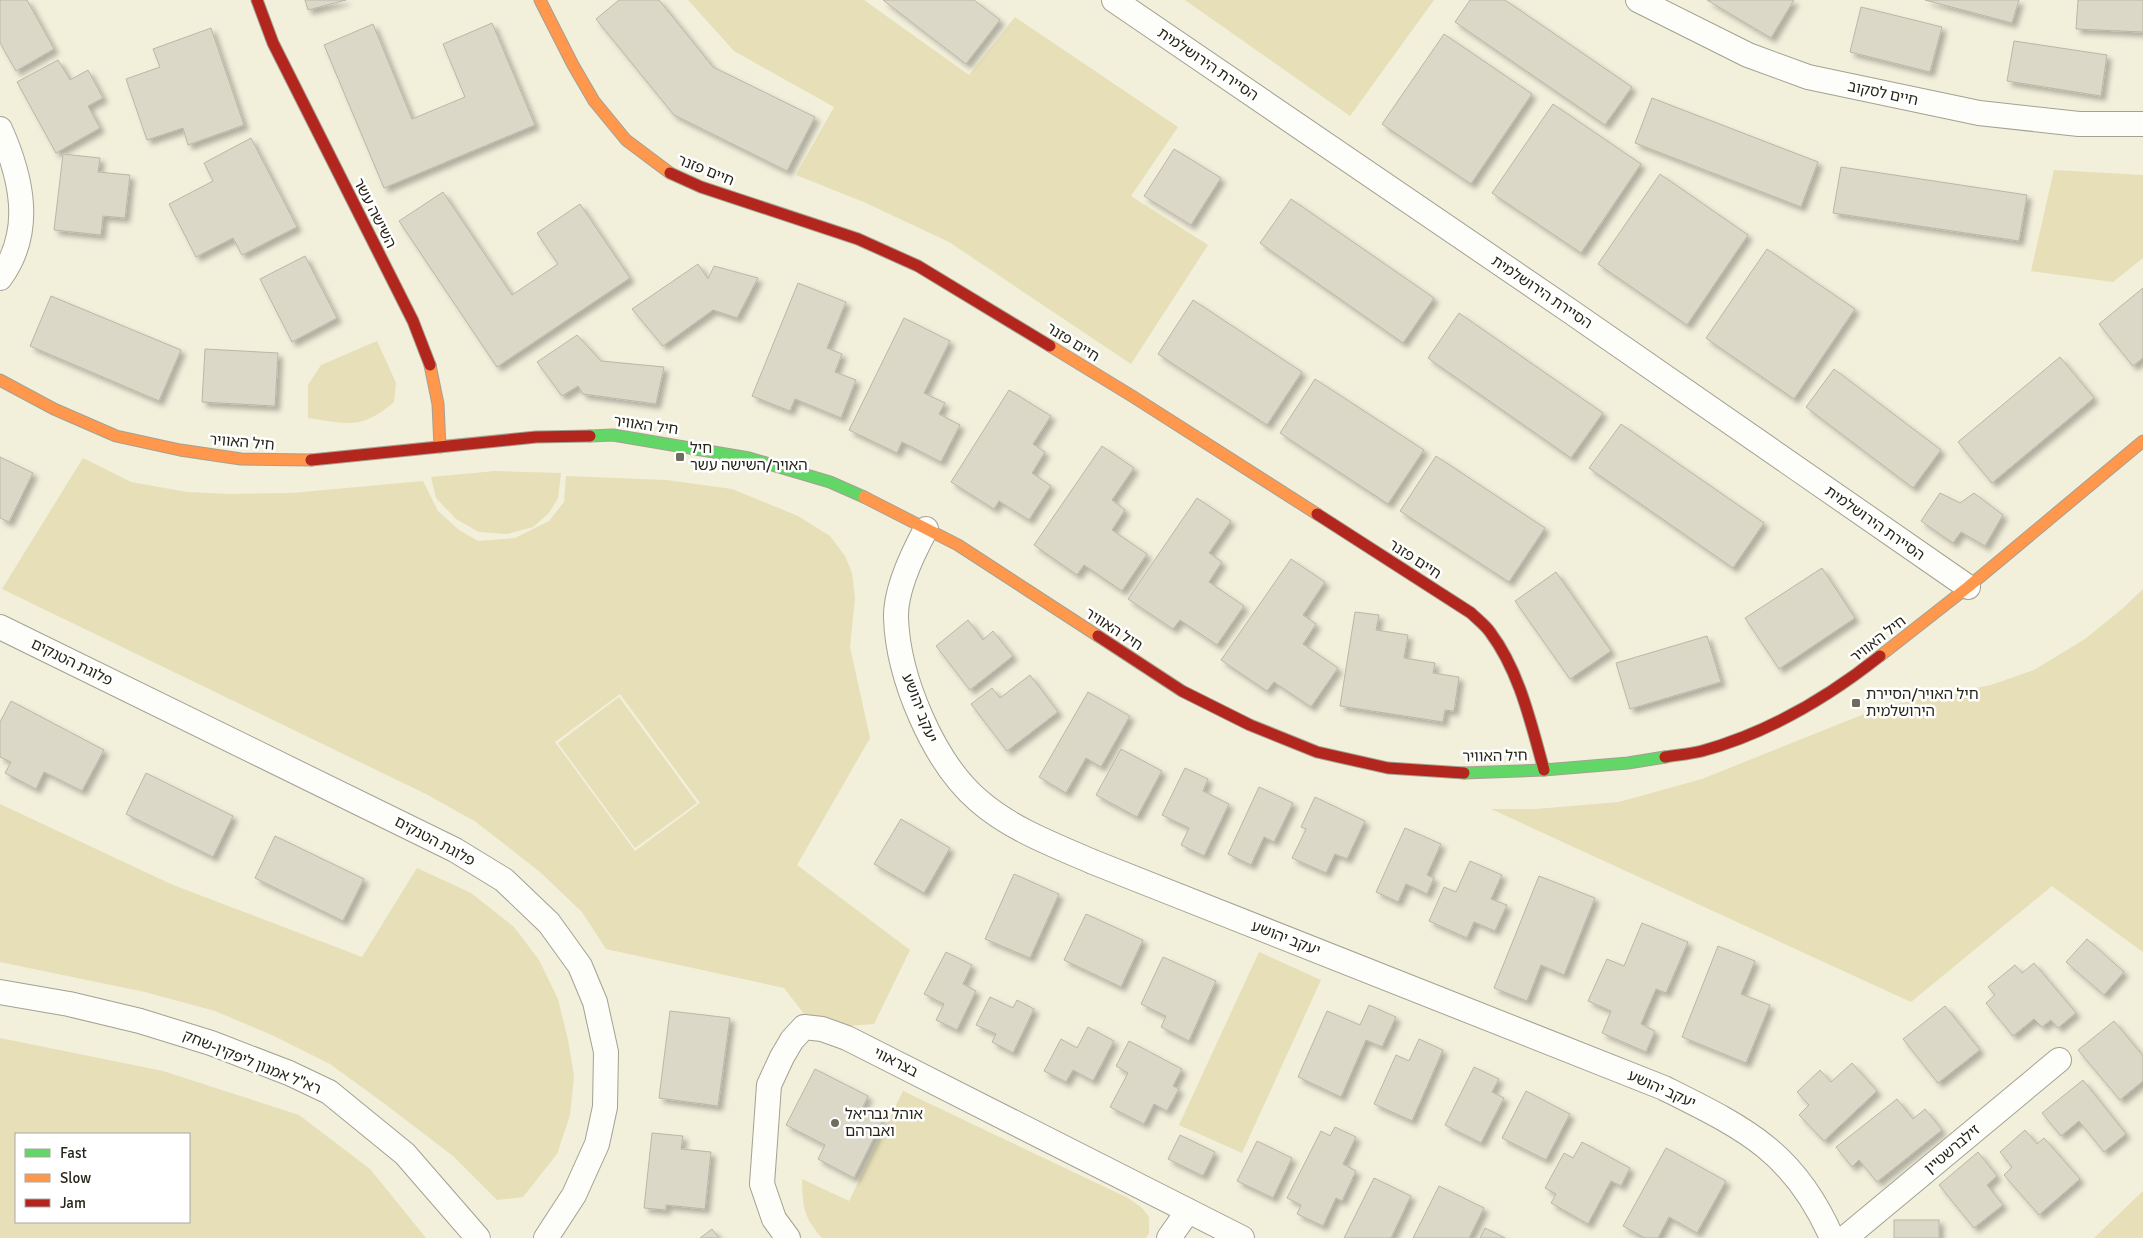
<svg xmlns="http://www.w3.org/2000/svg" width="2143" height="1238" viewBox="0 0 2143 1238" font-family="Signika,'Noto Sans Hebrew',sans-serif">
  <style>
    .green { fill: #e6dfb8; fill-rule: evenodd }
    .building { fill: #dbd8c8; stroke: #bab7a8; filter: url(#shadow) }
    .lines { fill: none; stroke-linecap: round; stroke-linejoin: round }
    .street-casing { stroke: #a4a192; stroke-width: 26 }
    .fast-casing { stroke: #a4a192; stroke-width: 13 }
    .slow-casing { stroke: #a4a192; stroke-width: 13 }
    .jam-casing { stroke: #a4a192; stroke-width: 13 }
    .street { stroke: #fdfdfa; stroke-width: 24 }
    .fast { stroke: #63d668; stroke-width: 11 }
    .slow { stroke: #ff974d; stroke-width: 11 }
    .jam { stroke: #b3261e; stroke-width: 11 }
    .poi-dot { fill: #6e6c5c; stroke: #fff; stroke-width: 2 }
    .labels { text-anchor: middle; stroke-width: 5; stroke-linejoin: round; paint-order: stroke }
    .street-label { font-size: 15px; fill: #272518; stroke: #fff }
    .poi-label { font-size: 15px; fill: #272518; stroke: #fff; text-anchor: start }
  </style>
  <defs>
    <filter id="shadow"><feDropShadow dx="4.5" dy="4.5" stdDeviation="2.5" flood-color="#0004"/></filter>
  </defs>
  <rect width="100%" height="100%" fill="#f2efdb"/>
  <g class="green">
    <polygon points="688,0 864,0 969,75 1015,17 1178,127 1131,196 1208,245 1131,364 949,242 866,203 796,175 834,107 734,51"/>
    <polygon points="1185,0 1434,0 1350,116"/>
    <polygon points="2054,170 2143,175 2143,258 2113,282 2031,271"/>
    <path d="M377 341 396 383 394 402C361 430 348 424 308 418V385L321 365Z"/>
    <path d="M83 458 131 482 187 492 230 494 292 493 423 481 438 511 459 530 478 541 515 538 549 521 564 502 566 476 666 480 732 489 798 516 830 536 845 556 852 573 855 598 850 647 870 738 797 865 910 950 874 1024 815 1028 784 988 606 949 582 912 540 872 476 822 426 794 2 589ZM620 694 700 803 635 851 555 742Z"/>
    <polygon points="495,471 561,473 558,498 549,513 533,527 507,534 479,532 456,519 436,498 431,477"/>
    <polygon points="2143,589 2143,952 2052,886 1911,1002 1491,809 1536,809 1619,802 1702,779 1882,707 1991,685 2034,670 2085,639 2122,609"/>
    <polygon points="619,697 697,803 635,848 558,743"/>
    <polygon points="0,804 173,885 362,957 417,868 471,893 514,927 539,960 558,999 568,1040 574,1076 570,1115 557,1154 523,1197 497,1200 453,1156 385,1104 330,1064 274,1036 215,1011 145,992 0,962"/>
    <polygon points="1259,952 1321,980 1242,1153 1179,1125"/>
    <path d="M0 1038 163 1071 299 1115 370 1169 426 1238H0ZM16 1134H189V1222H16Z"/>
    <path d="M903 1091 1128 1198 1142 1208 1149 1217V1233L1146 1238H822C803 1216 803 1208 802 1179L849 1201Z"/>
    <polygon points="2143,1191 2143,1238 2094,1238"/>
  </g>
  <g class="building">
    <polygon points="0,0 27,0 54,49 16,71 0,43"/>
    <polygon points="305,0 346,0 308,10"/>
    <polygon points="619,0 659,0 713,67 815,117 787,171 674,115 596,19"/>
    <polygon points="883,0 974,0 1000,20 966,64"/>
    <polygon points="1470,0 1505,0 1632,87 1605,125 1455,22"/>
    <polygon points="1707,0 1794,0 1771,38"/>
    <polygon points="1925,0 2019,0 2012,23"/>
    <polygon points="2078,0 2143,0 2143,32 2076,29"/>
    <polygon points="1861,7 1942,27 1930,72 1850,52"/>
    <polygon points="492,23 535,125 384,188 324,45 373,24 412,119 465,97 443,44"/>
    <polygon points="211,28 244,125 188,145 183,128 147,140 126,79 160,67 153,49"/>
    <polygon points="1444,34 1532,94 1471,184 1382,124"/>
    <polygon points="2014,41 2107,55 2101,96 2007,81"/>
    <polygon points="58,60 70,80 88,70 103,98 88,106 100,128 56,153 17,82"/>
    <polygon points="1652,98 1818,162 1801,207 1635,143"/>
    <polygon points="1553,104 1641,164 1581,253 1492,193"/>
    <polygon points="251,138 297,227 242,255 233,238 196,257 169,204 213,181 204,163"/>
    <polygon points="1174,149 1221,178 1191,225 1144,196"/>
    <polygon points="63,154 100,158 98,172 130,175 125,218 103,216 101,235 54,230"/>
    <polygon points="1841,167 2027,195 2019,241 1833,213"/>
    <polygon points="1660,174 1748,235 1687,325 1598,264"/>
    <polygon points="443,192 512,295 558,264 537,233 580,204 630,278 497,367 399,221"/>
    <polygon points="1291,199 1434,298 1403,343 1260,243"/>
    <polygon points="1767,249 1855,309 1794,399 1706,338"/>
    <polygon points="305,256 337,318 292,342 260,279"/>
    <polygon points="698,264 708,279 714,266 758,278 737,318 713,310 663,346 632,309"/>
    <polygon points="798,283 846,302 827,348 842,354 835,372 856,380 841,418 795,399 790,411 752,396"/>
    <polygon points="2143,288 2143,358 2133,366 2099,324"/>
    <polygon points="51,296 181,350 159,401 30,346"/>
    <polygon points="1193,300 1302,372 1267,425 1158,354"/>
    <polygon points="1459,313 1603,413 1571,458 1428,358"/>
    <polygon points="904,318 950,341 924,393 945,403 939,414 960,425 941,462 902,442 897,453 849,430"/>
    <polygon points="577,335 601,361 664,367 656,404 583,394 578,386 562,396 537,362"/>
    <polygon points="205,349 278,353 275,406 202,402"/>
    <polygon points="2060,357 2094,398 1992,483 1958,442"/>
    <polygon points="1834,369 1941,450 1913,488 1806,407"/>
    <polygon points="1315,379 1424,450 1388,504 1280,433"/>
    <polygon points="1009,390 1051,416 1033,444 1045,452 1032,473 1051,486 1029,520 999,501 994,509 951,482"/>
    <polygon points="1621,424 1764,523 1733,568 1589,468"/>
    <polygon points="1102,446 1134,468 1112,500 1125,510 1112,530 1147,554 1122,591 1084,565 1077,575 1034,545"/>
    <polygon points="1436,456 1545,528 1509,582 1400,511"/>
    <polygon points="0,457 33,473 9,522 0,518"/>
    <polygon points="1940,493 1960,503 1974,493 2003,515 1985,546 1961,532 1953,543 1921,521"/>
    <polygon points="1197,498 1231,521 1209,553 1222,562 1209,582 1244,606 1217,645 1180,620 1173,629 1128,599"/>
    <polygon points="1291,559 1325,582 1303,615 1316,624 1303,644 1338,668 1311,707 1274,682 1267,691 1221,660"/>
    <polygon points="1822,568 1855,618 1779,669 1745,618"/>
    <polygon points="1556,572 1611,651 1570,679 1515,601"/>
    <polygon points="1355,612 1379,615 1376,630 1408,635 1404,658 1435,663 1433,673 1459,677 1454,711 1445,710 1443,722 1340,706"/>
    <polygon points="968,620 983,640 993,631 1013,656 970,690 936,646"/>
    <polygon points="1707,636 1721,682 1630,709 1616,663"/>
    <polygon points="1030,675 1058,712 1007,751 971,704 992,688 1000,698"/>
    <polygon points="1088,692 1130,716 1101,767 1086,758 1066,793 1039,777"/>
    <polygon points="11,701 104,750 82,791 44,772 36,789 5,773 11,762 0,757 0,722"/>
    <polygon points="1121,749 1162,771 1137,817 1096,795"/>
    <polygon points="1185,768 1208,779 1203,791 1229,804 1204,856 1181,845 1189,828 1162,815"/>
    <polygon points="146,773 233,816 213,857 126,814"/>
    <polygon points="1259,787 1293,803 1274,842 1264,837 1251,865 1228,854"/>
    <polygon points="1315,797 1365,821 1347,859 1335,854 1326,873 1292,858 1306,829 1301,827"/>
    <polygon points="901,819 950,848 924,893 874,864"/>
    <polygon points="1405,828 1441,844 1427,875 1434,878 1427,894 1406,884 1398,902 1376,892"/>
    <polygon points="275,836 364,879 343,921 255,878"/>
    <polygon points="1470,861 1502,875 1491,899 1507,905 1495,931 1474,922 1467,938 1429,921 1444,887 1456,892"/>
    <polygon points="1014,874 1059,894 1030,958 985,939"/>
    <polygon points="1539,876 1595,898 1564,975 1541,965 1527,1001 1494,988"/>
    <polygon points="1086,914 1143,940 1121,987 1064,960"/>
    <polygon points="1642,923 1688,942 1666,993 1656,989 1641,1024 1655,1031 1646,1052 1602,1033 1611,1011 1588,1001 1607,959 1624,966"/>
    <polygon points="2087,939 2124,972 2104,995 2066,962"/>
    <polygon points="1718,946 1755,961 1741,994 1770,1005 1746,1063 1682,1037"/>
    <polygon points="946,952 972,965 963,984 976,991 957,1030 936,1020 944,1004 924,994"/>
    <polygon points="1163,957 1216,981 1189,1041 1161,1027 1166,1016 1141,1004"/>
    <polygon points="2034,963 2076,1013 2058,1028 2051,1020 2042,1027 2034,1019 2013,1036 1986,1003 1995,995 1988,987 2015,965 2022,973"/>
    <polygon points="990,997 1013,1008 1017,1000 1034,1009 1013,1053 992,1042 996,1034 976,1025"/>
    <polygon points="1369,1005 1396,1017 1382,1047 1366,1040 1341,1097 1298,1077 1327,1011 1360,1025"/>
    <polygon points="1945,1006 1980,1050 1938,1083 1903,1039"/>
    <polygon points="670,1011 730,1018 718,1106 659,1098"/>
    <polygon points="2114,1021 2143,1056 2143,1081 2120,1100 2078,1050"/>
    <polygon points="1088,1027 1114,1041 1093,1081 1073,1070 1066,1082 1044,1071 1061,1039 1077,1048"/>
    <polygon points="1419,1039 1443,1050 1412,1121 1374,1104 1396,1055 1409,1061"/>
    <polygon points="1129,1041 1182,1069 1173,1086 1179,1089 1167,1111 1154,1104 1144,1124 1110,1107 1128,1073 1116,1066"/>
    <polygon points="1852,1063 1877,1091 1824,1141 1799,1115 1809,1105 1797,1092 1820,1070 1831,1082"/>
    <polygon points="1474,1067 1499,1079 1492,1092 1504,1098 1481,1143 1445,1125"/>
    <polygon points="815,1069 868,1096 862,1109 883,1120 854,1178 818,1159 825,1145 786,1125"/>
    <polygon points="2083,1080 2126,1134 2104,1152 2079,1121 2061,1136 2042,1113"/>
    <polygon points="1526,1091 1570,1114 1546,1160 1502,1138"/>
    <polygon points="1897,1099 1913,1119 1925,1109 1942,1130 1877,1182 1859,1160 1852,1167 1836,1147"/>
    <polygon points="1335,1127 1356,1137 1343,1164 1356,1171 1342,1201 1336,1198 1323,1226 1297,1214 1301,1205 1287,1198 1321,1131 1330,1136"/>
    <polygon points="2025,1130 2037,1144 2044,1138 2080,1179 2039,1215 2004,1175 2012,1167 2000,1152"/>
    <polygon points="652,1133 683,1136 681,1149 711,1152 705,1209 666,1205 666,1210 644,1208"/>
    <polygon points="1180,1135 1215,1152 1203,1176 1168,1159"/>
    <polygon points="1257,1141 1292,1158 1273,1198 1237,1181"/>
    <polygon points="1582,1142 1630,1168 1621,1186 1611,1181 1588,1224 1551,1203 1556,1194 1545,1188 1564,1153 1573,1158"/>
    <polygon points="1666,1148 1726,1181 1697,1233 1669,1217 1658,1238 1645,1238 1623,1226"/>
    <polygon points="1978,1152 1997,1176 1987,1185 2003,1205 1974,1228 1939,1185"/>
    <polygon points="1374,1178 1411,1196 1391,1238 1344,1238"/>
    <polygon points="1439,1186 1484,1208 1469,1238 1413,1238"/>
    <rect x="1894" y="1220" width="45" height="18"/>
    <polygon points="1485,1228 1505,1238 1480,1238"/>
    <polygon points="712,1229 719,1238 700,1238"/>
  </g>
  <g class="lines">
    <g class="street-casing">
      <g id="street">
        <polyline points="1114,0 1567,309 1968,587"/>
        <polyline points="1638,0 1748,55 1808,77 1979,113 2079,124 2143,124"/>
        <path d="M0 129C22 178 34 232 0 278"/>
        <path d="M926 529C913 553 895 590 896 618 898 677 933 762 979 801 1011 829 1054 845 1093 862L1664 1088C1744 1128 1794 1151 1832 1238"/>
        <polyline points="0,627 455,850 504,880 549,923 580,966 595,1002 606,1052 605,1107 597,1144 574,1195 546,1238"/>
        <polyline points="0,992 69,1004 140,1021 211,1043 289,1073 329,1092 405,1154 478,1238"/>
        <polyline points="788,1238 774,1219 762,1184 769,1085 782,1057 792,1040 804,1027 822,1029 847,1038 1242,1238"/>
        <polyline points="1169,1238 1188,1211"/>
        <polyline points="1845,1238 2059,1060"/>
      </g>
    </g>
    <g class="fast-casing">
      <g id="fast">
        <polyline points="590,436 613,435 749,458 830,482 864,497"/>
        <polyline points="1464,773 1544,770 1628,763 1665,757"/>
      </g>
    </g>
    <g class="slow-casing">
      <g id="slow">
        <polyline points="540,0 573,65 594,101 626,140 670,173"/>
        <polyline points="1050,346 1132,396 1317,514"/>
        <polyline points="430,365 438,404 440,447"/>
        <polyline points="0,380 54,409 116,436 180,450 241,459 311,460"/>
        <polyline points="864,497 958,545 1098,636"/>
        <polyline points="1880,656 1968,587 2143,441"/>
      </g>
    </g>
    <g class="jam-casing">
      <g id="jam">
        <polyline points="257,0 273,43 413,321 430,365"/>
        <polyline points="670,173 701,187 858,239 918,266 1050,346"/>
        <polyline points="311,460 536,437 590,436"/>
        <path d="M1317 514 1471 613C1477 619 1485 625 1490 632 1520 672 1531 724 1544 770"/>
        <polyline points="1098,636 1182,691 1250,725 1317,752 1388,768 1464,773"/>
        <path d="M1665 757C1677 755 1690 754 1702 751 1768 733 1827 698 1880 656"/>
      </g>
    </g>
    <use href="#street" class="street"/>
    <use href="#fast" class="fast"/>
    <use href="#slow" class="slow"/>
    <use href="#jam" class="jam"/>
  </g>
  <g class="poi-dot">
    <rect x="675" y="452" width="10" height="10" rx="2.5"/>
    <rect x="1851" y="698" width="10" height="10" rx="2.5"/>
    <circle cx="835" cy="1123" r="5"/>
  </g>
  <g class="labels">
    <g class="street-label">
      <text transform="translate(1208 64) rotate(34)" y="5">הסיירת הירושלמית</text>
      <text transform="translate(1883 93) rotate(12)" y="5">חיים לסקוב</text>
      <text transform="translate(706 170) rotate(22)" y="5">חיים פזנר</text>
      <text transform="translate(375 213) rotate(63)" y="5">השישה עשר</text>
      <text transform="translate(1542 292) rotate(34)" y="5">הסיירת הירושלמית</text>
      <text transform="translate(1073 342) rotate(32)" y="5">חיים פזנר</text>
      <text transform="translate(646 425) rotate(8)" y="5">חיל האוויר</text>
      <text transform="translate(242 442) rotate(5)" y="5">חיל האוויר</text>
      <text transform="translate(1875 523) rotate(35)" y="5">הסיירת הירושלמית</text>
      <text transform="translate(1415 559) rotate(33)" y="5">חיים פזנר</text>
      <text transform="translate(1114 629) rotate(33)" y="5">חיל האוויר</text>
      <text transform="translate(1878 639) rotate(-38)" y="5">חיל האוויר</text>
      <text transform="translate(72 662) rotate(26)" y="5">פלוגת הטנקים</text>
      <text transform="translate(920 708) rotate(69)" y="5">יעקב יהושע</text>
      <text transform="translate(1495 756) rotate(-1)" y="5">חיל האוויר</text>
      <text transform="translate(435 841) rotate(28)" y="5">פלוגת הטנקים</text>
      <text transform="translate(1286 938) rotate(21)" y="5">יעקב יהושע</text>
      <text transform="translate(252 1062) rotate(22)" y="5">רא"ל אמנון ליפקין-שחק</text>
      <text transform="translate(896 1062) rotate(27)" y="5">בצראווי</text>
      <text transform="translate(1662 1089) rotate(24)" y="5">יעקב יהושע</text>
      <text transform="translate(1952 1149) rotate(-40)" y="5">זילברשטיין</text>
    </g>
    <g class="poi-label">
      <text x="690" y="453">חיל<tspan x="690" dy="17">האויר/השישה עשר</tspan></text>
      <text x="1866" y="699">חיל האויר/הסיירת<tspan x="1866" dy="17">הירושלמית</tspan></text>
      <text x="845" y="1119">אוהל גבריאל<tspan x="845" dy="17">ואברהם</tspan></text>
    </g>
  </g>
  <rect x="15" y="1133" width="175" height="90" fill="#ffffff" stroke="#a9a8a3"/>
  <rect x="25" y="1149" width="25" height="8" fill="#63d668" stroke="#a9a8a3"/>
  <text x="60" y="1158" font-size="15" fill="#272518">Fast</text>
  <rect x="25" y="1174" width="25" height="8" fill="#ff974d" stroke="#a9a8a3"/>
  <text x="60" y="1183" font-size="15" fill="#272518">Slow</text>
  <rect x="25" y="1199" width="25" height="8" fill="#b3261e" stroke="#a9a8a3"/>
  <text x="60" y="1208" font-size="15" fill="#272518">Jam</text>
</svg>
